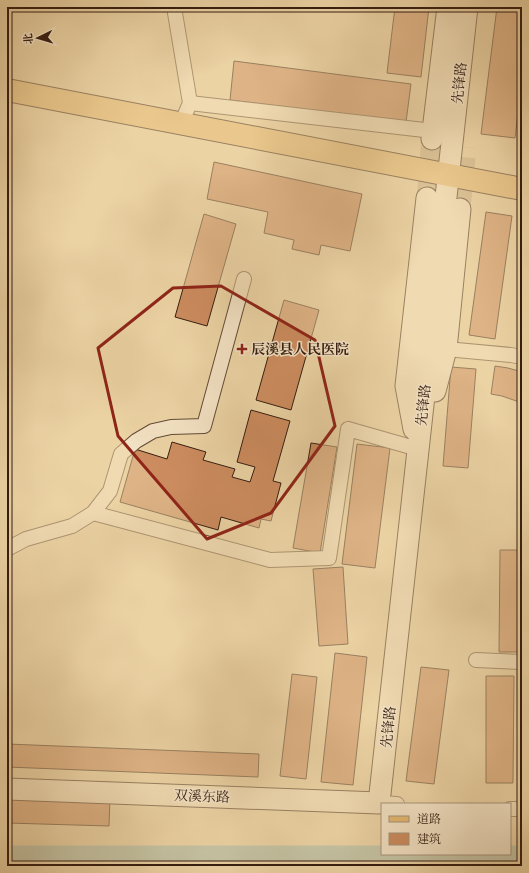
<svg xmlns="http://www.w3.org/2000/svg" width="529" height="873" viewBox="0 0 529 873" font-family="'EB Garamond','Noto Serif SC',serif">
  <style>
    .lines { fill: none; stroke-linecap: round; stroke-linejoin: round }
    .river { stroke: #99b7ac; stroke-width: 29 }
    .building { fill: #cc8c5f; stroke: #351d11 }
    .secondary-tunnel { stroke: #c7af87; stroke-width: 21; stroke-dasharray: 21 10; stroke-linecap: butt }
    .minor-casing { stroke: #634a36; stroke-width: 16 }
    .secondary-casing { stroke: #351d11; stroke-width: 23 }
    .primary-casing { stroke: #351d11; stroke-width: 24 }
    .minor { stroke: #f3e2c4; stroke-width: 14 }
    .secondary { stroke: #f3e2c4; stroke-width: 21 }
    .primary { stroke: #e6ba72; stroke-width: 22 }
    .marked { fill: none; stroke: #8f2418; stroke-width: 3; stroke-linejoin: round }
    .poi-dot { fill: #8f2418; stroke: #f3e2c4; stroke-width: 1.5 }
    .labels { text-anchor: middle; stroke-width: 3; stroke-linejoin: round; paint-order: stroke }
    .street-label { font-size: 14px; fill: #351d11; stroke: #f3e2c4 }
    .poi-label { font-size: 14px; font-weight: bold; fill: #351d11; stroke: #f3e2c4; text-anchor: start }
  </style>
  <rect width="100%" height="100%" fill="#ecd3a4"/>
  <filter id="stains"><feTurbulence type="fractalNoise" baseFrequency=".005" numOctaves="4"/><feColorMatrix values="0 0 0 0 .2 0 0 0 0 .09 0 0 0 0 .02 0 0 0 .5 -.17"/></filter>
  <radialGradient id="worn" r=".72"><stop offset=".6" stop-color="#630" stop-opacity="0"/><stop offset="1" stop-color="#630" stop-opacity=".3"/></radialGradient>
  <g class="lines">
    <polyline class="river" points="7,860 522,860"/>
  </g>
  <g class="building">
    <polygon points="395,7 429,7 421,77 387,73"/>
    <polygon points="497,7 522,7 522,79 515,138 481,134"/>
    <polygon points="234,61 411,84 406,122 230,100"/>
    <polygon points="214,162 362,194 350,251 321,245 319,255 292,249 294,240 264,233 268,212 207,199"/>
    <polygon points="486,212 512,216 495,339 469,335"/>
    <polygon points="204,214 236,224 207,326 175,317"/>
    <polygon points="284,300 319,310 291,410 256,400"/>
    <polygon points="495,366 508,368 522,372 522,403 502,396 491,394"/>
    <polygon points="451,367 476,369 468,468 443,466"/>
    <polygon points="251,410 290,421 273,481 281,483 271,521 261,519 259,528 221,517 218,530 120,502 135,449 167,459 172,442 206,452 203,460 235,469 232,477 250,482 255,467 237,462"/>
    <polygon points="311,443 337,447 320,553 293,548"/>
    <polygon points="357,444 390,448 375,568 342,564"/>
    <polygon points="500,550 522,550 522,652 499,652"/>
    <polygon points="343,567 348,644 319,646 313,569"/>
    <polygon points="335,653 367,657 353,785 321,782"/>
    <polygon points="421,667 449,670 434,784 406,781"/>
    <polygon points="292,674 317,677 306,779 280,776"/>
    <polygon points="486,676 514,676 513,783 486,783"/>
    <polygon points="7,744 259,754 258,777 7,767"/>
    <polygon points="7,794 110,797 109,826 7,823"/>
  </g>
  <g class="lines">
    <g class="secondary-tunnel">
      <polyline points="427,198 432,139"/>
      <polyline points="460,209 466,147"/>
    </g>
    <g class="minor-casing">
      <g id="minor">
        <polyline points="174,7 190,103 181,124"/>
        <polyline points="190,103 433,131"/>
        <polyline points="446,349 511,355 522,357"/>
        <polyline points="93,513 270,560 329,558 348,429 418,449"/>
        <polyline points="7,549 26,539 72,526 93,513 110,491 121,454 136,441 153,431 171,427 204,426 244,279"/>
        <polyline points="476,660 522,662"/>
        <polyline points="379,803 397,804"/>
        <polyline points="510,809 522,809"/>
      </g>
    </g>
    <g class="secondary-casing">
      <g id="secondary">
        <polyline points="432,139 448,7"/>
        <polyline points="435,391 446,349 460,209"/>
        <polyline points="414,429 406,386 427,198"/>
        <polyline points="7,789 379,803 467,7"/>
      </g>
    </g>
    <g class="primary-casing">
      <polyline id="primary" points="7,90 522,189"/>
    </g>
    <use href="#minor" class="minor"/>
    <use href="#secondary" class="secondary"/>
    <use href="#primary" class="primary"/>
  </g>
  <path d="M0 0H529V873H0ZM221 286 315 340 335 426 271 513 207 539 118 436 98 348 173 288Z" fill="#ecd3a4" fill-opacity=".55" fill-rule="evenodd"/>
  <path class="marked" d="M221 286 315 340 335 426 271 513 207 539 118 436 98 348 173 288Z"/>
  <path class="poi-dot" d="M240 343h4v4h4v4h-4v4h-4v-4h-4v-4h4z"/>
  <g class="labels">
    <g class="street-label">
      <text transform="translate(459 83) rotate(-84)" y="5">先锋路</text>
      <text transform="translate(423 405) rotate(-84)" y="5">先锋路</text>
      <text transform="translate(388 727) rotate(-84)" y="5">先锋路</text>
      <text transform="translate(202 796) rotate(2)" y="5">双溪东路</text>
    </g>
    <g class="poi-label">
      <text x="251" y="354">辰溪县人民医院</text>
    </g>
  </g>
  <rect width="529" height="873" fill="none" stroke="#ecd3a4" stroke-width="24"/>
  <rect x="8" y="8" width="513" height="857" fill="none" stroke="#351d11" stroke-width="2"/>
  <rect x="12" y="12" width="505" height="849" fill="none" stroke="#351d11"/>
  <rect x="381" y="803" width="130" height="52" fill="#f3e2c4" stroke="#a7937c"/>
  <rect x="389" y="816" width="20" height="6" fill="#e6ba72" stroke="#a7937c"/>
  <text x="417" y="823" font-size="12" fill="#351d11">道路</text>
  <rect x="389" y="833" width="20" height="12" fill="#cc8c5f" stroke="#a7937c"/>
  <text x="417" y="843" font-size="12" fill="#351d11">建筑</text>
  <g transform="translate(38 38) rotate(265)" stroke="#f3e2c4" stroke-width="3" paint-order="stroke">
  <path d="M0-3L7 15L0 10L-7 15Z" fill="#351d11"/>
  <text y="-6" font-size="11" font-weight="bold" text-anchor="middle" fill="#351d11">北</text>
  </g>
  <rect width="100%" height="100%" filter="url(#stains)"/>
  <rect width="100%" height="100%" fill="url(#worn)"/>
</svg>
